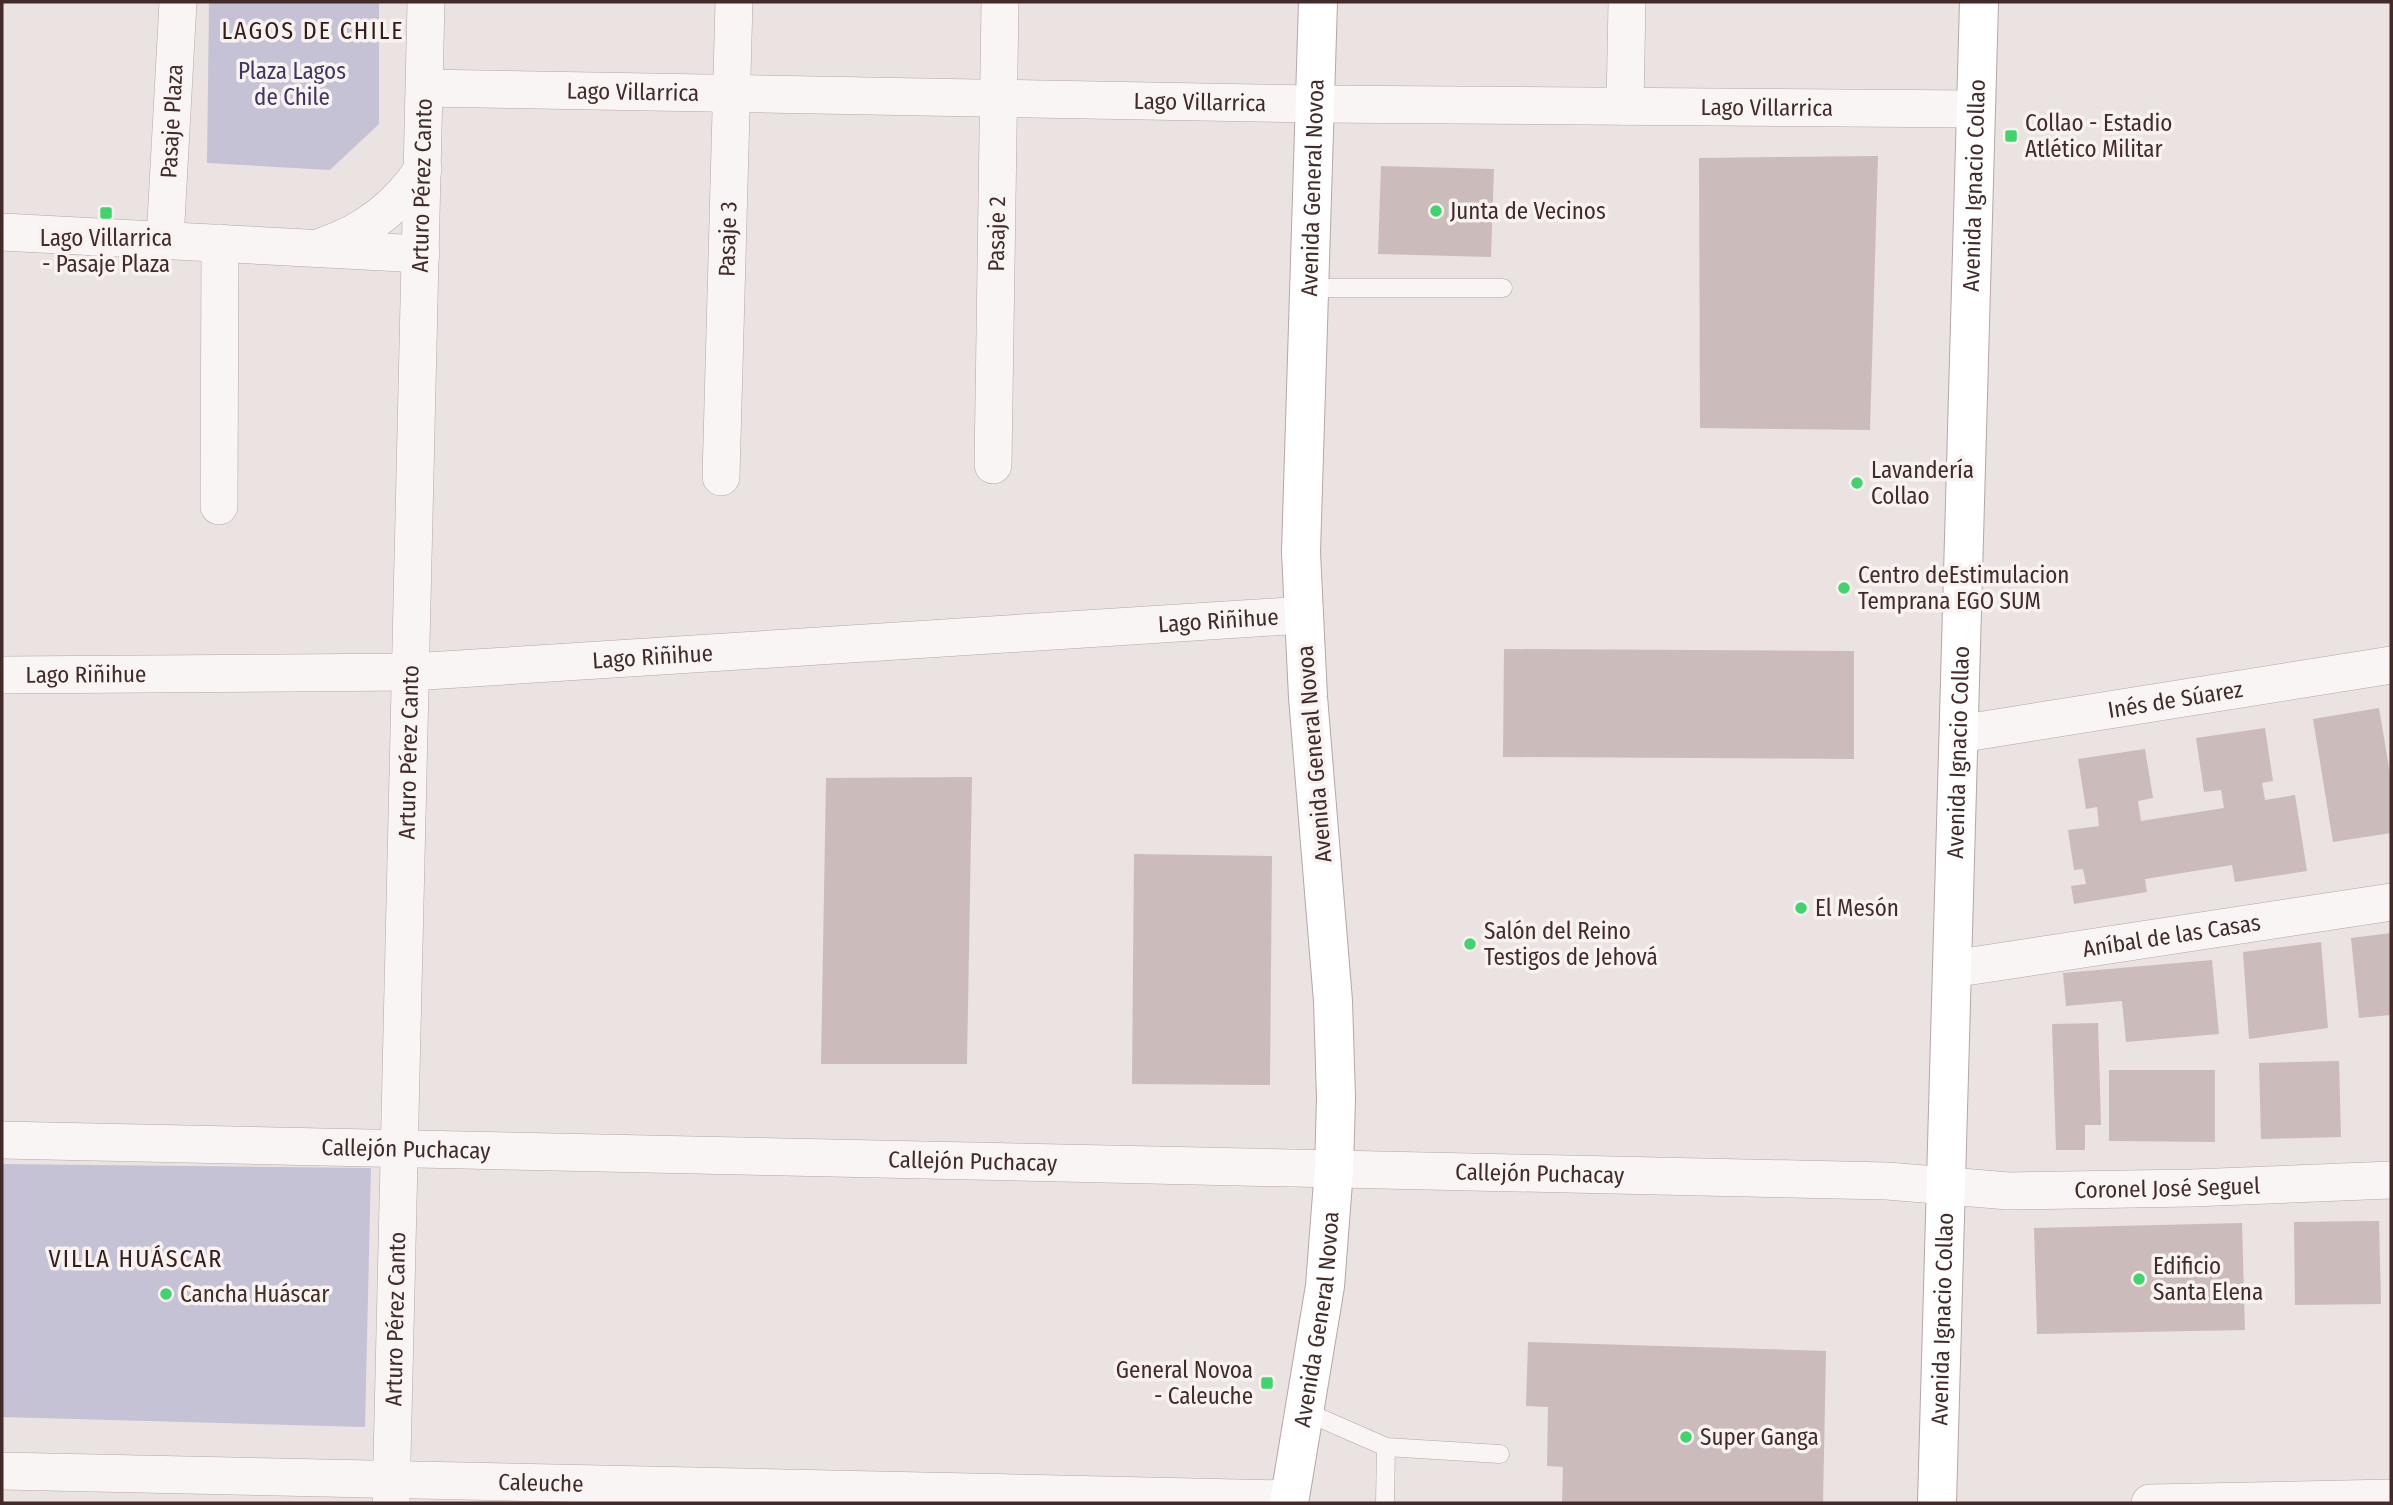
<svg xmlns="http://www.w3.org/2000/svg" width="2393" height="1505" viewBox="0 0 2393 1505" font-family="'Fira Sans Condensed',sans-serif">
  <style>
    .green { fill: #c6c2d5 }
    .building { fill: #cbbcbb }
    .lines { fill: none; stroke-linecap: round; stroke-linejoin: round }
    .lane-casing { stroke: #b5a7a7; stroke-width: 19 }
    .street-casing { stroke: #b5a7a7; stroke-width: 38 }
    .secondary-casing { stroke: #b5a7a7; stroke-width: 40 }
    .lane { stroke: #f9f5f5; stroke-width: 18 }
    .street { stroke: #f9f5f5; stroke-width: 37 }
    .secondary { stroke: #fff; stroke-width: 38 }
    .poi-dot { fill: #42d46c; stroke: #f8f2f1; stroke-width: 2.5 }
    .labels { text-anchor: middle; stroke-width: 7; stroke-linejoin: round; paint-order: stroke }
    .park-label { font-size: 23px; fill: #403560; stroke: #f8f2f1 }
    .street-label { font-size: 23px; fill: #432b29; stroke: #f8f2f1 }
    .poi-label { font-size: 23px; fill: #432b29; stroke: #f8f2f1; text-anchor: start }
    .neighbourhood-label { font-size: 24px; letter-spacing: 2px; fill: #341d1b; stroke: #f8f2f1 }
  </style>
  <rect width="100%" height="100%" fill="#ebe2e2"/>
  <g class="green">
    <polygon points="209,2 379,2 379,124 330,170 207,163"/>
    <polygon points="2,1164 371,1168 365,1427 2,1417"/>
  </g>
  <g class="building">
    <polygon points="1878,156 1870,430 1700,428 1699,158"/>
    <polygon points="1381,166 1494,169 1491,257 1378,254"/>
    <polygon points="1504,649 1854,651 1854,759 1503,757"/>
    <polygon points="2379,708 2391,780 2391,833 2333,842 2313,719"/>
    <polygon points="2265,728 2273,781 2262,783 2265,800 2295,795 2307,871 2235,882 2232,865 2145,879 2147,892 2074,904 2071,886 2086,884 2083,869 2074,870 2068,830 2099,826 2097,807 2086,809 2078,759 2145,749 2153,798 2138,801 2141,821 2224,808 2221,790 2204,792 2196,738"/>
    <polygon points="972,777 967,1064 821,1064 826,778"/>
    <polygon points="1134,854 1272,856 1270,1085 1132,1084"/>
    <polygon points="2391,933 2391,1015 2359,1018 2351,938"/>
    <polygon points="2321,942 2328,1028 2249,1039 2243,952"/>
    <polygon points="2212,960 2219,1034 2126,1042 2122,1001 2066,1006 2063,973"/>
    <polygon points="2098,1023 2101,1125 2085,1125 2085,1150 2056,1150 2052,1024"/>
    <polygon points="2339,1061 2341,1137 2261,1139 2259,1063"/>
    <polygon points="2109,1070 2215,1070 2215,1142 2109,1141"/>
    <polygon points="2379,1221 2381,1304 2295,1305 2294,1222"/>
    <polygon points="2242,1223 2245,1330 2037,1334 2034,1228"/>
    <polygon points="1528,1342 1826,1351 1823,1503 1562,1503 1563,1467 1547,1466 1548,1407 1526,1406"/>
  </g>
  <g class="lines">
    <g class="lane-casing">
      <g id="lane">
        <polyline points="1308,288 1503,288"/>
        <polyline points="1304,1411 1386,1447 1500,1454"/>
        <polyline points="1385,1503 1386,1447"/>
      </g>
    </g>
    <g class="street-casing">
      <g id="street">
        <path id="s1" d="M425 88 1315 104 1976 109"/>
        <polyline points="1625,106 1627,2"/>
        <polyline points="2,232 421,254"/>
        <path id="s2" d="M165 240 178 2"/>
        <path d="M323 246C366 232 398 207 423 169"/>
        <path id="s3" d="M993 465 1000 2"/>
        <path id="s4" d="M721 477 734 2"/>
        <polyline points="219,506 220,243"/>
        <path id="s5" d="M2 675 411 672 1304 615"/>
        <path id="s6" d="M1959 734 2391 665"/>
        <path id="s7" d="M1952 969 2391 902"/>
        <path id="s8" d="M2 1140 1887 1181 2009 1191 2192 1188 2391 1180"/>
        <path id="s9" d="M2 1471 1289 1499"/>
        <path id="s10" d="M391 1503 426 2"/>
        <polyline points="2150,1503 2391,1498"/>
      </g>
    </g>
    <g class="secondary-casing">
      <g id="secondary">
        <path id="s11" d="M1289 1503 1325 1286 1334 1169 1336 1098 1333 1001 1308 697 1301 552 1318 2"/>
        <path id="s12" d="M1937 1503 1979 2"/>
      </g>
    </g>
    <use href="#lane" class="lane"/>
    <use href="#street" class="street"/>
    <use href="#secondary" class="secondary"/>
  </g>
  <g class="poi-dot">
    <rect x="2004" y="129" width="14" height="14" rx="3.5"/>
    <circle cx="1436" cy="211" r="7"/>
    <rect x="99" y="206" width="14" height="14" rx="3.5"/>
    <circle cx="1857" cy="483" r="7"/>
    <circle cx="1844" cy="588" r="7"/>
    <circle cx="1801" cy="908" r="7"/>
    <circle cx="1470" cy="944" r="7"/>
    <circle cx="2139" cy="1279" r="7"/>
    <circle cx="166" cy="1294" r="7"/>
    <rect x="1260" y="1376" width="14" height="14" rx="3.5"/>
    <circle cx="1686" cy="1437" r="7"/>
  </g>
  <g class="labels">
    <g class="park-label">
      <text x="292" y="79">Plaza Lagos<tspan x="292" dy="26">de Chile</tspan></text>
    </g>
    <g class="street-label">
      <text dy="8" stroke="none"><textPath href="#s1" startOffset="208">Lago Villarrica</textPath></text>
      <text dy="8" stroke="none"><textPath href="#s1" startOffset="775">Lago Villarrica</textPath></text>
      <text dy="8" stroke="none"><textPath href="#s1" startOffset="1342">Lago Villarrica</textPath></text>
      <text dy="8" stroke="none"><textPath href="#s2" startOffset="119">Pasaje Plaza</textPath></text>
      <text dy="8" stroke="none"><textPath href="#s10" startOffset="1318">Arturo Pérez Canto</textPath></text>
      <text dy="8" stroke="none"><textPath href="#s12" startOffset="1318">Avenida Ignacio Collao</textPath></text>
      <text dy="8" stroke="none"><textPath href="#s11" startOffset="1320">Avenida General Novoa</textPath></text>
      <text dy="8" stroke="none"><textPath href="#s3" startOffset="231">Pasaje 2</textPath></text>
      <text dy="8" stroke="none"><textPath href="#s4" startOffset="238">Pasaje 3</textPath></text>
      <text dy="8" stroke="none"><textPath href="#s5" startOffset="1218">Lago Riñihue</textPath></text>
      <text dy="8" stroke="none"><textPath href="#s5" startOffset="651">Lago Riñihue</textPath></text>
      <text dy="8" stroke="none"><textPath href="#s5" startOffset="84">Lago Riñihue</textPath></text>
      <text dy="8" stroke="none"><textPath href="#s6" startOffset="219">Inés de Súarez</textPath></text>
      <text dy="8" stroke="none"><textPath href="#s10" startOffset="751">Arturo Pérez Canto</textPath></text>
      <text dy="8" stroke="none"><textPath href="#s12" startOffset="751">Avenida Ignacio Collao</textPath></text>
      <text transform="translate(1314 754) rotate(-95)" y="8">Avenida General Novoa</text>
      <text dy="8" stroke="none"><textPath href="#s7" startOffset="222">Aníbal de las Casas</textPath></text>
      <text dy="8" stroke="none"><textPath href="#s8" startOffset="404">Callejón Puchacay</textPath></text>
      <text dy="8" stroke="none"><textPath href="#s8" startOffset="971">Callejón Puchacay</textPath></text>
      <text dy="8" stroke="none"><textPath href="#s8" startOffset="1538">Callejón Puchacay</textPath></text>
      <text dy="8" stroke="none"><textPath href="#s8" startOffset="2166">Coronel José Seguel</textPath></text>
      <text dy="8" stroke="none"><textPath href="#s10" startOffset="184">Arturo Pérez Canto</textPath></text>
      <text dy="8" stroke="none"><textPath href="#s11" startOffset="186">Avenida General Novoa</textPath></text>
      <text dy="8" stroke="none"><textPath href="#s12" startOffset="184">Avenida Ignacio Collao</textPath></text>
      <text dy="8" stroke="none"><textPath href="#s9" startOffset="539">Caleuche</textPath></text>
    </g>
    <g class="poi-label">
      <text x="2025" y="131">Collao - Estadio<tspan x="2025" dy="26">Atlético Militar</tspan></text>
      <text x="1450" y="219">Junta de Vecinos</text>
      <text x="106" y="246" text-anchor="middle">Lago Villarrica<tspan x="106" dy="26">- Pasaje Plaza</tspan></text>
      <text x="1871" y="478">Lavandería<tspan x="1871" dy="26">Collao</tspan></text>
      <text x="1858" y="583">Centro deEstimulacion<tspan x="1858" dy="26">Temprana EGO SUM</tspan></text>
      <text x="1815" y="916">El Mesón</text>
      <text x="1484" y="939">Salón del Reino<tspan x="1484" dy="26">Testigos de Jehová</tspan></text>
      <text x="2153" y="1274">Edificio<tspan x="2153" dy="26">Santa Elena</tspan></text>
      <text x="180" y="1302">Cancha Huáscar</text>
      <text x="1253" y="1378" text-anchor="end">General Novoa<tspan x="1253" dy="26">- Caleuche</tspan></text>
      <text x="1700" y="1445">Super Ganga</text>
    </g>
    <g class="neighbourhood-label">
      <text x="313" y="39">LAGOS DE CHILE</text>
      <text x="136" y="1267">VILLA HUÁSCAR</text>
    </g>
  </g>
  <rect width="2393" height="1505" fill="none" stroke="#432b29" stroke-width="7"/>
</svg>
